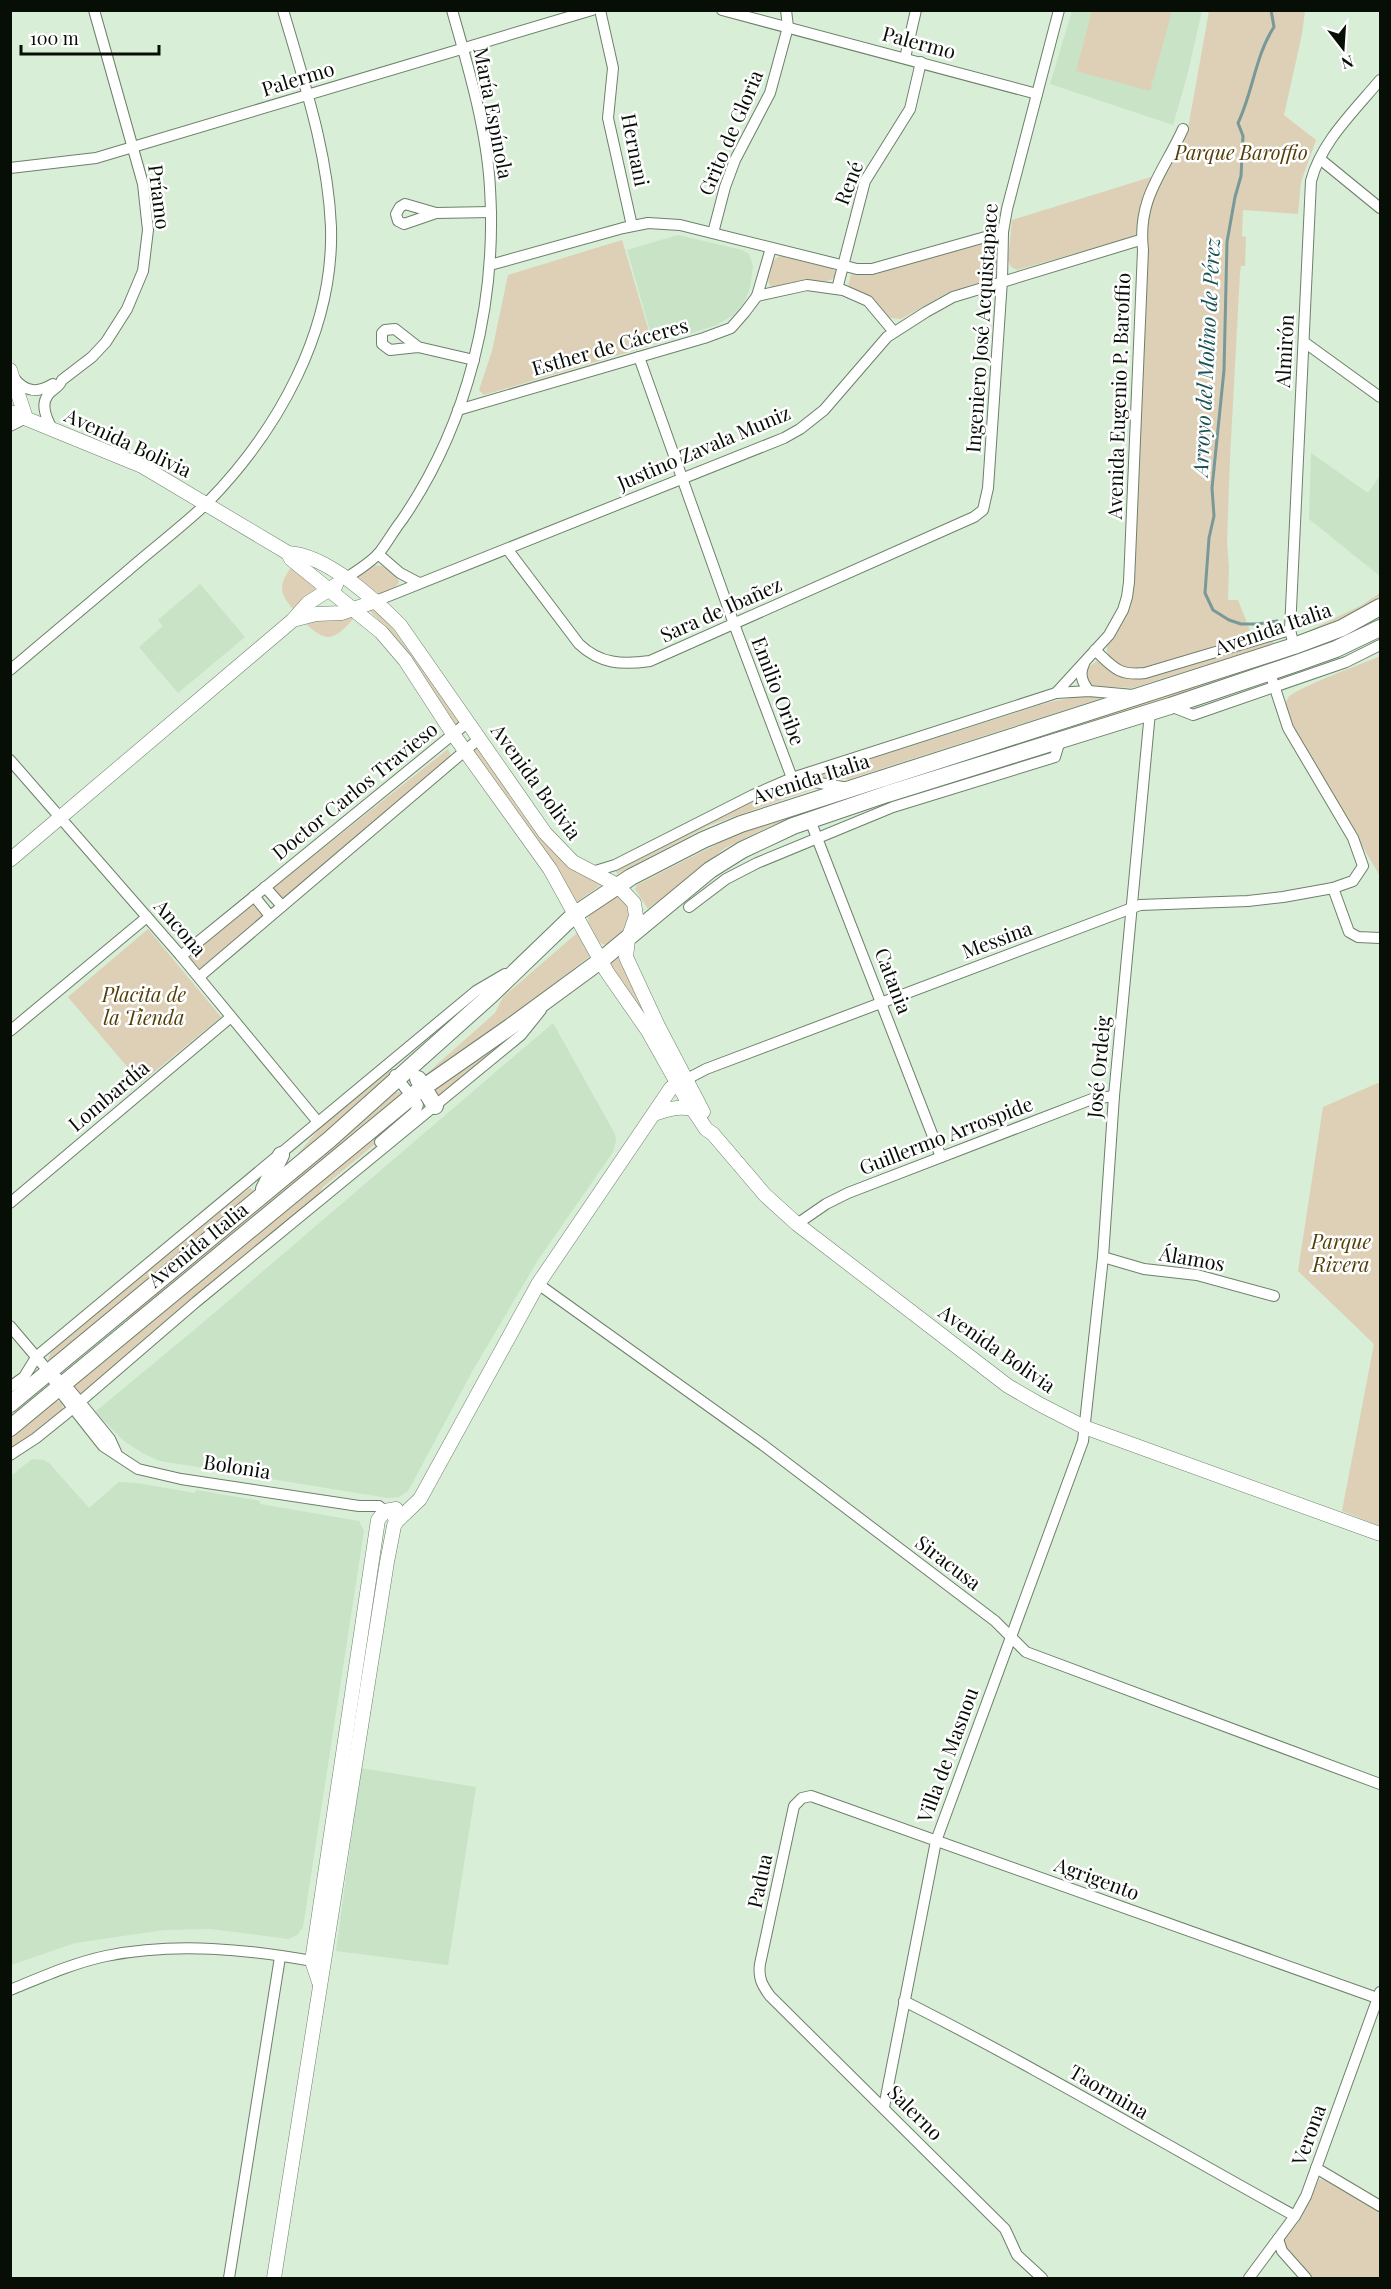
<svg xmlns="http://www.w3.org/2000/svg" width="1391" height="2289" viewBox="0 0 1391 2289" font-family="'Playfair Display',serif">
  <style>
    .built { fill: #c8e3c5 }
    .green { fill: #ddd0b6 }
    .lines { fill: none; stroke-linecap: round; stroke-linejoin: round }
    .stream { stroke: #799898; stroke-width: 3 }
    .minor-casing { stroke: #6d806b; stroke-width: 12 }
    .tertiary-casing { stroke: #6d806b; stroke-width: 15 }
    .primary-casing { stroke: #6d806b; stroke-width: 18 }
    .minor { stroke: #fff; stroke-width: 10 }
    .tertiary { stroke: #fff; stroke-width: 14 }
    .primary { stroke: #fff; stroke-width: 16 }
    .labels { text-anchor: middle; stroke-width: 5; stroke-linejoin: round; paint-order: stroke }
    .street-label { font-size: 20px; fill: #070e06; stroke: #fff }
    .park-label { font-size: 20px; font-style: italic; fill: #543e07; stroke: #fff }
    .water-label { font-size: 21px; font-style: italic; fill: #185255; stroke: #fff }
  </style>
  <rect width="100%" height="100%" fill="#d8eed6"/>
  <g class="built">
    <polygon points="1072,11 1202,11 1187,76 1173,125 1050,84"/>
    <polygon points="678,235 742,250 749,254 753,266 750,288 744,303 733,315 717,325 654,345 627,250"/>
    <polygon points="1311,453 1368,493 1380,476 1380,576 1309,519"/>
    <polygon points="200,584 245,637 178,693 139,647 163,626 158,620"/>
    <polygon points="553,1023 615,1134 616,1141 613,1152 538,1260 473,1370 408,1491 399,1497 388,1498 160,1461 144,1454 124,1441 95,1412 199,1326"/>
    <polygon points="32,1459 44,1460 49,1463 89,1508 119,1482 137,1483 195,1493 196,1490 260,1501 260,1504 359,1521 364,1531 303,1927 297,1935 288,1939 211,1929 164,1930 75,1943 11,1965 10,1477"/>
    <polygon points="361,1768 476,1787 448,1965 336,1951"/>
  </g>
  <g class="green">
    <polygon points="1092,11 1172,11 1150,91 1076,71"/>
    <path d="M1209 11H1305L1302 34 1284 115 1316 140 1301 182 1298 214 1243 210 1242 236 1246 237 1245 266H1241L1240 273 1230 458 1227 542 1229 567 1228 600H1238L1253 638 1136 670C1126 668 1108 662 1107 650 1106 640 1118 631 1122 622 1129 607 1133 593 1135 577L1148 209 1151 197 1187 134Z"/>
    <polygon points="1151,177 1136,236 1017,270 1011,267 1008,260 1012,220"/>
    <polygon points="622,240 653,345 484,395 479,390 492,351 508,275"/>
    <path d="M990 241 998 248C998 260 999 271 990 279L947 293 901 319 890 318 871 297 848 287 851 274 865 275Z"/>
    <path d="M780 256 831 268 837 272 836 278 827 281H805L774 288 770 286C766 277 770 260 780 256Z"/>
    <polygon points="374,565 382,566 397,575 399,582 395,588 379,594 356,579 357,576"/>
    <path d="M292 566C302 574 316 580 315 592L294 610C279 593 278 585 292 566Z"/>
    <path d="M1380 593V598C1360 609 1324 632 1302 634L1362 605Z"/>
    <path d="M374 607 390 625 460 721 461 724 454 725C429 684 404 644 369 610Z"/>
    <path d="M333 617H355C334 640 328 645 304 622Z"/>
    <polygon points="1273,641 1273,644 1132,688 1092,686 1085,677 1088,667 1097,661 1126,678 1143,678"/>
    <polygon points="1288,655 1292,658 772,825 725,848 648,909 635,889 637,885 721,842 770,821"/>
    <path d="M1380 656V876L1288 721C1286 714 1283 705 1288 698 1293 689 1365 663 1380 656Z"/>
    <polygon points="1100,696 1106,697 849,779 811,778 1046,703 1074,697"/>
    <polygon points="477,747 479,747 544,838 602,883 601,885 575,903 550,858 474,752"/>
    <polygon points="448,749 451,756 284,901 273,889 274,887"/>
    <polygon points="791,787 814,789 710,825 617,874 616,871 743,805 777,790"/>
    <path d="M621 896 631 908 628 927 608 945C595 945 585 926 589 915L615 897Z"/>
    <polygon points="253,903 265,917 201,971 190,958 191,954"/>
    <polygon points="148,929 221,1017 141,1083 68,997"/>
    <polygon points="577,933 580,935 590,956 525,1007 428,1077 424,1076 495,1013 503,997"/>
    <polygon points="618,958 621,959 654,1030 609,965"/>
    <polygon points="516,1032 439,1098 430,1087"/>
    <polygon points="387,1071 390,1072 390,1076 291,1162 325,1122"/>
    <polygon points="1380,1082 1380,1526 1342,1511 1374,1344 1298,1271 1323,1107"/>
    <polygon points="399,1092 404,1093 124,1324 137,1307 393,1093"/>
    <polygon points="411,1102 415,1111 323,1187 316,1199 81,1395 78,1395 73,1388 74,1379"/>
    <polygon points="250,1188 254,1191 51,1362 48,1360 51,1351 230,1201"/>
    <polygon points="56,1400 62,1403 63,1411 11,1453 11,1437"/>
    <polygon points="1319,2179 1328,2181 1380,2210 1380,2278 1309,2278 1289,2256 1283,2242 1301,2218"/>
  </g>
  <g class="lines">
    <path class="stream" d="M1271 10 1274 27C1255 56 1253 92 1238 123L1243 136 1241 176 1235 197 1227 242 1224 370 1212 488 1214 516 1209 538 1205 593 1213 610 1229 620 1241 624H1258L1277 621"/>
    <g class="minor-casing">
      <g id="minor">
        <polyline points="600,10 613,68 608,118 632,226"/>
        <polyline points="722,10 1037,94"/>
        <polyline points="905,58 916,10"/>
        <polyline points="1320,159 1380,208"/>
        <polyline points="10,168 96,158 592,10"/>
        <polyline points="436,213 404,224 398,221 396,214 400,207 405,204 436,213 491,212"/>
        <polyline points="713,233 725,187 735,160 770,93 788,27 786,10"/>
        <polyline points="490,265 623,228 648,223 680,225 857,269 872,269 1003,232"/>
        <polyline points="837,289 865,181 910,109 921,62"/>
        <polyline points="757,296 807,285 843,290 868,301 894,332"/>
        <polyline points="1304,342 1380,397"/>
        <polyline points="418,347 395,329 385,330 382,333 382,344 390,350 418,347 474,360"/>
        <polyline points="639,357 734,624 792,778 848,788"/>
        <path d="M14 378C26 393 38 393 53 384"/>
        <polyline points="458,410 704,338 731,328 745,312 757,296 771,248"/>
        <polyline points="10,426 26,418"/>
        <path d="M52 429C47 419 40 405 48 395 52 389 59 388 62 380L92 357 106 342 127 309 143 271 148 230 143 184 94 10"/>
        <path d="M508 550 579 644C600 664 622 665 650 661L974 517 983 510 988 488 1002 280 1003 232 1007 209 1059 10"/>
        <polyline points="378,554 400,573 419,583"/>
        <path d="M346 578C357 571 370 563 379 553 387 543 394 530 402 520 468 424 497 304 490 188 487 130 468 66 452 10"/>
        <polyline points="376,601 784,438 800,429 824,410 887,337 926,312 953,297 1140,240"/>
        <path d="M1294 646 1290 630 1311 181C1321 142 1355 110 1380 80"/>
        <path d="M1095 650C1113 667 1118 676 1145 673L1290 630"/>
        <path d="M1084 664C1079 674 1082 682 1089 691"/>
        <path d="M10 670C49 637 87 605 125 573 152 549 182 527 208 502 278 430 334 331 331 227 328 153 304 82 283 10"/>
        <path d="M1056 693 1109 635 1123 610 1127 597 1129 582 1143 250C1137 198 1163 173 1183 129"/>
        <polyline points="1170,706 1193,715 1346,662 1380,645"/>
        <polyline points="10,760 181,956 318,1122"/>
        <polyline points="810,820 941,1157"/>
        <polyline points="592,872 615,865 753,795 792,778 1056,693 1089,691 1133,695"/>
        <polyline points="265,887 282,906"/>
        <polyline points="1333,888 1349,932 1358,937 1380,938"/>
        <polyline points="254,896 270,916"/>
        <polyline points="689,907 726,879 757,863 893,807 1055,757 1060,740"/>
        <polyline points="181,956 468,722"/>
        <polyline points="199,977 480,738"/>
        <polyline points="10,1031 147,917"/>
        <polyline points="687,1079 706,1069 1140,905 1248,901 1283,897 1333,888 1353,881 1363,866 1353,838 1288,728 1270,673"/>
        <polyline points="380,1142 415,1112 418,1105 395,1075"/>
        <polyline points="10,1203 231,1017"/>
        <polyline points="797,1224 826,1204 848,1193 1092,1099 1114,1096"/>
        <polyline points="1103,1257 1144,1269 1197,1275 1274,1296"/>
        <polyline points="538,1284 763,1445 995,1621 1026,1652 1380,1784"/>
        <polyline points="10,1326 49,1372 64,1383 80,1402 110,1439 116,1452"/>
        <polyline points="49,1372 58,1389 103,1446 138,1469 181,1479 359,1506 379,1506 385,1511"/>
        <polyline points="10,1387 24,1377 37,1356 476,991 505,974"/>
        <polyline points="10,1455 36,1438 67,1413 196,1302 521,1035 541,1010"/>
        <path d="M10 1990C42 1977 73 1963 106 1956 176 1942 248 1949 317 1962"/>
        <path d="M904 2001C1037 2068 1164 2144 1295 2216"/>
        <polyline points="884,2107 936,1841 1083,1441 1103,1257 1114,1096 1150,712"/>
        <polyline points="1316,2168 1380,2206"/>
        <polyline points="1278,2239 1282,2251 1306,2278"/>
        <polyline points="229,2278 280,1957"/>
        <path d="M1042 2278 1017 2255 1005 2229 770 1996C762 1985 758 1978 760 1964L794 1806 802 1798 811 1796 1380 1999"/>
        <polyline points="1249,2278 1295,2216 1306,2196 1380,1992"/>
      </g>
    </g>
    <g class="tertiary-casing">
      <g id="tertiary">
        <polyline points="10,370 26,418"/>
        <polyline points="10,412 142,466 288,553 291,559 381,632 405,660 453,734 550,869 607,972 648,1031 688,1102 706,1129 713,1134 765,1195 797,1224 1008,1386 1041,1405 1084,1427 1380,1534"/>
        <path d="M288 553C327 555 374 599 400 625L545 833 573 862 617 885 634 903 636 916 628 939 626 957 658 1026 703 1112"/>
        <polyline points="293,620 316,614 342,613 376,601"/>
        <polyline points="10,860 293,620 308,603 336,585"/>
        <path d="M654 1114C668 1109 678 1106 693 1109"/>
        <polyline points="396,1522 420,1499 538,1284 671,1088 683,1081"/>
        <polyline points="319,1982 312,1961 378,1520 385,1511 396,1509"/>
        <polyline points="274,2278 387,1562 394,1526 396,1522 394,1515 389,1511"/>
      </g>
    </g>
    <g class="primary-casing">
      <g id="primary">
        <polyline points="418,1079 435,1106"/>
        <polyline points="264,1189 281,1155"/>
        <polyline points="10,1404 329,1140 491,995 574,915 631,877 703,840 741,824 1294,646 1342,628 1380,607"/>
        <polyline points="10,1428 417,1092 510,1027 600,961 710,870 742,850 793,826 887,794 1170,706 1297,663 1336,649 1380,628"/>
      </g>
    </g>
    <use href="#minor" class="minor"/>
    <use href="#tertiary" class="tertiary"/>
    <use href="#primary" class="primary"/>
  </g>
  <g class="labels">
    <g class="street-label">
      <text transform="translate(919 43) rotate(15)" y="7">Palermo</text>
      <text transform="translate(298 79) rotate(-17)" y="7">Palermo</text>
      <text transform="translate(493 113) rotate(79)" y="7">María Espínola</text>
      <text transform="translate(731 133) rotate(-67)" y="7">Grito de Gloria</text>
      <text transform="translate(635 150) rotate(79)" y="7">Hernani</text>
      <text transform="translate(849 183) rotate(-69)" y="7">René</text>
      <text transform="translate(159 197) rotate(83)" y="7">Príamo</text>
      <text transform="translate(982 328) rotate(-86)" y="7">Ingeniero José Acquistapace</text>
      <text transform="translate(610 347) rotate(-16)" y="7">Esther de Cáceres</text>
      <text transform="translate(1285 351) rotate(-87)" y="7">Almirón</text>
      <text transform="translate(1119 396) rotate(-88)" y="7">Avenida Eugenio P. Baroffio</text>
      <text transform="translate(128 443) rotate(25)" y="7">Avenida Bolivia</text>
      <text transform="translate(704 448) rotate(-23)" y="7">Justino Zavala Muniz</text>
      <text transform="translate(721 610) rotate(-24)" y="7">Sara de Ibañez</text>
      <text transform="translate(1273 629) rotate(-19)" y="7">Avenida Italia</text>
      <text transform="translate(778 691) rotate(69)" y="7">Emilio Oribe</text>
      <text transform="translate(811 779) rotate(-18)" y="7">Avenida Italia</text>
      <text transform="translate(536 782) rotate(54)" y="7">Avenida Bolivia</text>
      <text transform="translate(355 791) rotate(-39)" y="7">Doctor Carlos Travieso</text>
      <text transform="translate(180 928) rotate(49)" y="7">Ancona</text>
      <text transform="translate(997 940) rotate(-20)" y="7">Messina</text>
      <text transform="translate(893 981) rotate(69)" y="7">Catania</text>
      <text transform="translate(1099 1067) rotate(-85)" y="7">José Ordeig</text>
      <text transform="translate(109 1096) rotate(-40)" y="7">Lombardía</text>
      <text transform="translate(946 1136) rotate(-21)" y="7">Guillermo Arrospide</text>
      <text transform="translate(198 1245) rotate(-39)" y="7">Avenida Italia</text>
      <text transform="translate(1192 1259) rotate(10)" y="7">Álamos</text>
      <text transform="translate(997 1349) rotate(35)" y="7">Avenida Bolivia</text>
      <text transform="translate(237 1467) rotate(9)" y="7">Bolonia</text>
      <text transform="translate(948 1563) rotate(37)" y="7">Siracusa</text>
      <text transform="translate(948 1755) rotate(-70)" y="7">Villa de Masnou</text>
      <text transform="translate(1097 1879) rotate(20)" y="7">Agrigento</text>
      <text transform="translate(760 1881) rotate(-78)" y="7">Padua</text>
      <text transform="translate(1109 2092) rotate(30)" y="7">Taormina</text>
      <text transform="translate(915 2113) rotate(45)" y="7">Salerno</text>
      <text transform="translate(1309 2135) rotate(-70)" y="7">Verona</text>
    </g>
    <g class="park-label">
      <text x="1241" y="160">Parque Baroffio</text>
      <text x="144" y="1002">Placita de<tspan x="144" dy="23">la Tienda</tspan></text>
      <text x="1341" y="1249">Parque<tspan x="1341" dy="23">Rivera</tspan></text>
    </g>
    <g class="water-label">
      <text transform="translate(1207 357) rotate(-87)" y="7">Arroyo del Molino de Pérez</text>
    </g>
  </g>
  <rect width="1391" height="2289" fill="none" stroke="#070e06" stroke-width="24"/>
  <g transform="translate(1343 48) rotate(163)" stroke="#ffffff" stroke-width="4.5" paint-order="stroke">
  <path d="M0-4.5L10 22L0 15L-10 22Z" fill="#070e06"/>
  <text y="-9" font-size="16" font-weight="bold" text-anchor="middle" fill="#070e06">N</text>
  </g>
  <path d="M21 45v9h138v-9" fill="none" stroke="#070e06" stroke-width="3"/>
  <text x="30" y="45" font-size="18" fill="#070e06" stroke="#ffffff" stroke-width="4.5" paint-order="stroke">100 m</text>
</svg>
